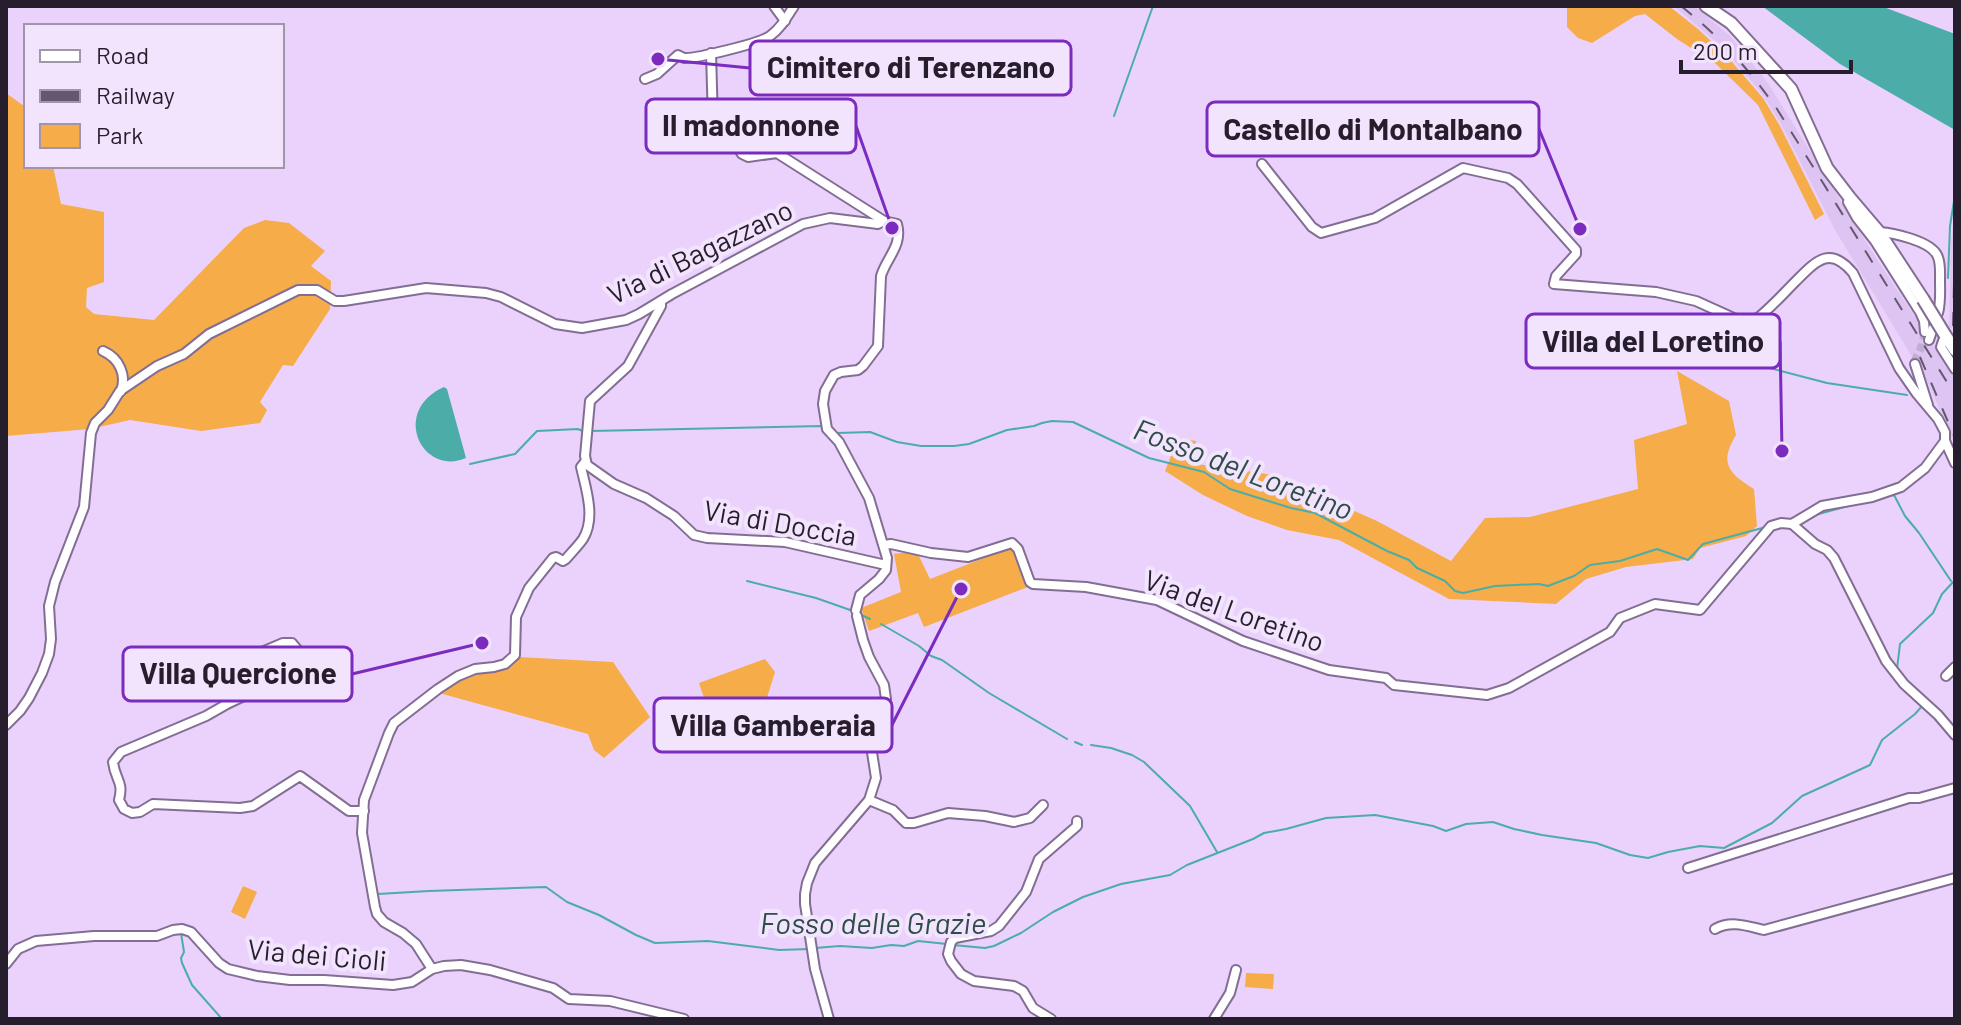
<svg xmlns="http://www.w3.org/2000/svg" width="1961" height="1025" viewBox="0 0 1961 1025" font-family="Barlow,sans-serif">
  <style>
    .built { fill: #dec4f3 }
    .green { fill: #f6ac48 }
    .water { fill: #4cada8 }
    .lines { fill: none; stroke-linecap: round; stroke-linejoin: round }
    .stream { stroke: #4cada8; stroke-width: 2 }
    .minor-tunnel { stroke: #c3aed3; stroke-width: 8; stroke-dasharray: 8 4; stroke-linecap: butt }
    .minor-casing { stroke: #836e93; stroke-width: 12 }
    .major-casing { stroke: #836e93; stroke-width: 15 }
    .minor { stroke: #fff; stroke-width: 8 }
    .major { stroke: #fff; stroke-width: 11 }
    .rail { stroke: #65576f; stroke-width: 2; stroke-dasharray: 14 14; stroke-linecap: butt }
    .major-bridge-casing { stroke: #836e93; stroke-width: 15; stroke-linecap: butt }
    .major-bridge { stroke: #fff; stroke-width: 11 }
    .labels { text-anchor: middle; stroke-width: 8; stroke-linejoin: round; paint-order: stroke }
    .street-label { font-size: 28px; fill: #271e2d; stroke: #f2e4fd }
    .water-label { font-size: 30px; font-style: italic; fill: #2e4c4a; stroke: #f2e4fd }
    .leader { fill: none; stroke: #7b2cbf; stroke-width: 3 }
    .callout-dot { fill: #7b2cbf; stroke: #f2e4fd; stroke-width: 3 }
    .callout { fill: #f2e4fd; stroke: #7b2cbf; stroke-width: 3 }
    .callout-label { font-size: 30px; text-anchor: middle; font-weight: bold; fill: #271e2d }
  </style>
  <rect width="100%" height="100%" fill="#ead2fc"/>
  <g class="built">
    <polygon points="1674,6 1694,6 1698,9 1730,36 1768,83 1875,256 1955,378 1955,445 1928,383 1835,230 1781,124 1763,95 1724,49"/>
    <polygon points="1955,208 1955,328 1949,328 1951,243"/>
  </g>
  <g class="green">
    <polygon points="1567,6 1669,6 1698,29 1726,55 1763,98 1780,126 1824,214 1815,220 1758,105 1716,64 1677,39 1645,14 1635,16 1592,43 1578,38 1567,27"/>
    <polygon points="6,93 24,106 26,111 26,166 53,166 61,204 104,212 104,282 87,288 86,307 94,314 154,320 244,228 265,220 289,223 325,251 311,266 331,281 330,309 293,366 283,365 260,402 267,410 260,423 201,431 130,420 90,429 6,436"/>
    <path d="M1677 371 1729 401 1736 435C1719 463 1728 473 1754 489L1757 526 1746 536 1700 548 1693 559 1626 567 1586 579 1556 604 1449 599 1339 540 1287 530 1247 516 1203 495 1165 471 1178 438 1196 441 1197 464 1273 475 1377 521 1451 561 1485 518 1530 517 1638 489 1634 440 1687 424Z"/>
    <polygon points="1012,547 1028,587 924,627 918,613 869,631 861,608 901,592 894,554 909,552 918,554 930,579"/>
    <path d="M518 657 613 662 650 717 604 758 594 750 588 734 439 693C450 687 462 676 474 673 494 668 501 671 518 657Z"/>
    <polygon points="765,659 775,672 765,704 713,725 699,683"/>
    <polygon points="243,886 257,892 245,919 231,912"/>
    <polygon points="1246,973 1274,974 1273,989 1245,987"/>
  </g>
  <g class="water">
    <polygon points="1762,6 1881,6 1955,34 1955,130 1840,64"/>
    <path d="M444 387 447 389 466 458C422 477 390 411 444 387Z"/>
  </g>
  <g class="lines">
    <g class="stream">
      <polyline points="1114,116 1153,6"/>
      <polyline points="1948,278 1950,226 1955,195"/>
      <polyline points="1758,365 1827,383 1907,395"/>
      <polyline points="591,431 823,426 824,427"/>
      <polyline points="837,433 870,432 897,442 921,446 954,446 969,444 1007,430 1034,426 1042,423 1052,421 1073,422 1149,458 1204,472 1230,489 1291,508 1315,513 1387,551 1409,560 1417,568 1445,581 1455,591 1463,593 1495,586 1539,584 1548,586 1574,576 1590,565 1620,561 1657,549 1688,560 1703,544 1766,527"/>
      <polyline points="470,464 515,454 537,431 578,429 585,432"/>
      <polyline points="1884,497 1894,495 1905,516 1919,533 1951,581"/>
      <polyline points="1815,515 1859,503"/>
      <polyline points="747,581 816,598 853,611"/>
      <polyline points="859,614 870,619"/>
      <polyline points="881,624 919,646 931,656 942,660 989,693 1067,739"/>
      <polyline points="1897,669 1900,644 1933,613 1942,594 1955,580"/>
      <polyline points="1075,742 1082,745"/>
      <polyline points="1091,745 1111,748 1132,755 1144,762 1190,806 1217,852"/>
      <polyline points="378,894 429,891 546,887 567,902 599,915 636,935 655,943 708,941 779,950 809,949"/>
      <polyline points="181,933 184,952 181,958 182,963 192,985 222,1019"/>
      <polyline points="953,945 985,948 994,946 1021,933 1053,912 1083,897 1121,884 1170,875 1187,865 1253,839 1264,833 1286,829 1326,818 1375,815 1433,826 1446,831 1466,824 1493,822 1514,829 1542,835 1596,843 1630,855 1648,858 1668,852 1700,846 1724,848 1772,823 1802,796 1870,765 1882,740 1915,714 1923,705"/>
      <polyline points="815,948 840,946 872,948 891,945 904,946 918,941 947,944"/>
    </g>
    <polyline class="minor-tunnel" points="1914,362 1921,348 1925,332"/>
    <g class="minor-casing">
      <g id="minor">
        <polyline points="774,6 785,21"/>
        <path d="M711 53 713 121 715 125 733 140 742 154 748 157 777 153 884 221 897 224C903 246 886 258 881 276L878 346 863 366 858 370 841 372 834 375 825 391 823 404 827 429 839 442 869 498 887 558 886 570 879 579 860 595 856 610"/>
        <path d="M645 79 657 74 678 55C680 56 682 57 684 58 695 59 761 43 770 36 781 28 787 17 794 6"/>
        <path d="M1262 164 1312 227 1321 233 1375 218 1463 168 1508 178 1517 184 1576 250V254L1556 276 1554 284 1656 292 1696 301 1738 320 1754 321C1769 310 1783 294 1796 281 1816 261 1830 245 1853 273L1899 368 1917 394 1938 419 1945 432V441L1955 463"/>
        <polyline points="1848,202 1857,218 1875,241 1920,312 1924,321 1925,332"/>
        <path d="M1879 232C1894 233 1930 241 1937 255 1941 262 1940 273 1940 281 1940 292 1941 302 1938 313"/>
        <polyline points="661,301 661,306 628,366 590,401 585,456 587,465 614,484 646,498 674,516 694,535 707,538 785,542 886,565"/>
        <polyline points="1945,335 1941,347 1955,369"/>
        <polyline points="1929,340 1933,328"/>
        <path d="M103 351C119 358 127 375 121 391"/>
        <polyline points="1915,364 1928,405"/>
        <polyline points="1792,524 1815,544 1827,550 1834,558 1886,661 1904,684 1938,715 1955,735"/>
        <polyline points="884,545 891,544 931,553 968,557 1012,543 1018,549 1030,582 1033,584 1086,587 1157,600 1243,641 1329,670 1386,678 1394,685 1487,695 1509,688 1610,632 1620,618 1655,604 1700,610 1771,526 1781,523 1792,524 1822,506 1872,497 1901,487 1925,468 1945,441"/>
        <path d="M243 660 283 643H292L297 649C296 661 292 668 284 677L227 704 206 716 121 752 113 762C115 780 124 781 119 800L124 809 132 813 140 812 153 804 240 808 253 806 300 776 349 811H364"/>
        <polyline points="1946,676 1955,667"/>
        <polyline points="6,725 20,711 29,698 42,673 49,654 51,639 49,606 55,582 84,507 91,433 95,423 108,410 120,391 157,366 184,354 209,334 298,290 317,290 335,301 344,301 426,288 486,293 501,297 555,324 582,328 626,320 639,314 672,294 803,224 830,218 878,224 884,221"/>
        <polyline points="869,800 893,810 906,823 914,823 948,813 985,816 1014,822 1030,818 1043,805"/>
        <polyline points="1688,868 1909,798 1919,798 1955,788"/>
        <path d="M1715 929C1731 920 1747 926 1764 930L1955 878"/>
        <polyline points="6,964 18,949 36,941 94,936 157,936 173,930 182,929 191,932 219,963 228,969 257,976 290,980 324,980 393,985 412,982 432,969 444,966 461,965 490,970 553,988 569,999 610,1001 684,1019"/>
        <path d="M432 969 416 944 403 933 384 922 377 914 375 907 362 833 364 800 389 733 394 723 438 689 458 676 475 669 494 667 505 664 515 655 516 617 529 588 553 558 556 557 563 561 566 559C571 553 578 546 583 539 596 518 586 489 581 467L585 462"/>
        <polyline points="829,1019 815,969 805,904 805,894 807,883 815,863 869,800 876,778 871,746 886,699 884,685 869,657 863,640 857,616"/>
        <polyline points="1051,1019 1033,1008 1023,991 1014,986 974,981 961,974 951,961 948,954 951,942 955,938 991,931 999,926 1026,892 1039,859 1077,826 1077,821"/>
        <polyline points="1214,1019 1230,993 1236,970"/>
      </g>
    </g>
    <g class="major-casing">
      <g id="major">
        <polyline points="1706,6 1731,23 1791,89 1827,168 1850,198 1879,232 1923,299"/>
        <polyline points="1945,335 1955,350"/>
      </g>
    </g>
    <use href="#minor" class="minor"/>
    <use href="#major" class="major"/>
    <g class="rail">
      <path d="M1681 6C1720 37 1748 68 1777 109L1955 395"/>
      <polyline points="1953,326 1955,243"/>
      <polyline points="1920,357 1955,438"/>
    </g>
    <g class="major-bridge-casing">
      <polyline id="major-bridge" points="1923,299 1945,335"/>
    </g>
    <use href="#major-bridge" class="major-bridge"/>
  </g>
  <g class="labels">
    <g class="street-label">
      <text transform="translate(700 252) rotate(-26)" y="10">Via di Bagazzano</text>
      <text transform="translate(780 523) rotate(10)" y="10">Via di Doccia</text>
      <text transform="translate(1234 611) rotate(20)" y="10">Via del Loretino</text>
      <text transform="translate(317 955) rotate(5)" y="10">Via dei Cioli</text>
    </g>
    <g class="water-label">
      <text transform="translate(1243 470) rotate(21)" y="10">Fosso del Loretino</text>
      <text x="873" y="934">Fosso delle Grazie</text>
    </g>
  </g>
  <path class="leader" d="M658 59L750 68M892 228L856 126M1580 229L1539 129M1782 451L1780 341M482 643L352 674M961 589L892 725"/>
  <g class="callout-dot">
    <circle cx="658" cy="59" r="8"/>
    <circle cx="892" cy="228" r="8"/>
    <circle cx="1580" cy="229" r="8"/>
    <circle cx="1782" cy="451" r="8"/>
    <circle cx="482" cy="643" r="8"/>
    <circle cx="961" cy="589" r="8"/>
  </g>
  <g class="callout">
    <rect x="750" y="41" width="321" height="54" rx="8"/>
    <rect x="646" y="99" width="210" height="54" rx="8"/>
    <rect x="1207" y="102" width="332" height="54" rx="8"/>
    <rect x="1526" y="314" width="254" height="54" rx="8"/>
    <rect x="123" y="647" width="229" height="54" rx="8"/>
    <rect x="654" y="698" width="238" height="54" rx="8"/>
  </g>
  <g class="callout-label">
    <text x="911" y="78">Cimitero di Terenzano</text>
    <text x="751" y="136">Il madonnone</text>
    <text x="1373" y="140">Castello di Montalbano</text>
    <text x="1653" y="352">Villa del Loretino</text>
    <text x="238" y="684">Villa Quercione</text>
    <text x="773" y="736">Villa Gamberaia</text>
  </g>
  <rect width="1961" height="1025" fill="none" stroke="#271e2d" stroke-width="16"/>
  <rect x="24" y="24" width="260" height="144" fill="#f2e4fd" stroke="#a195aa" stroke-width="2"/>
  <rect x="40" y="50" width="40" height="12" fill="#ffffff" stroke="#a195aa" stroke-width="2"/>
  <text x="96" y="64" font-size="24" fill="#271e2d">Road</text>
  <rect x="40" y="90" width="40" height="12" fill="#65576f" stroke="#a195aa" stroke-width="2"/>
  <text x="96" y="104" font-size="24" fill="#271e2d">Railway</text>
  <rect x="40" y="124" width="40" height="24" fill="#f6ac48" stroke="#a195aa" stroke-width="2"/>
  <text x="96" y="144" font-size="24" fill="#271e2d">Park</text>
  <path d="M1681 60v12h170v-12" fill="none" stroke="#271e2d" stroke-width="4"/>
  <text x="1693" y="60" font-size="24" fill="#271e2d" stroke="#f2e4fd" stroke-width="6" paint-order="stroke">200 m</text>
</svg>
